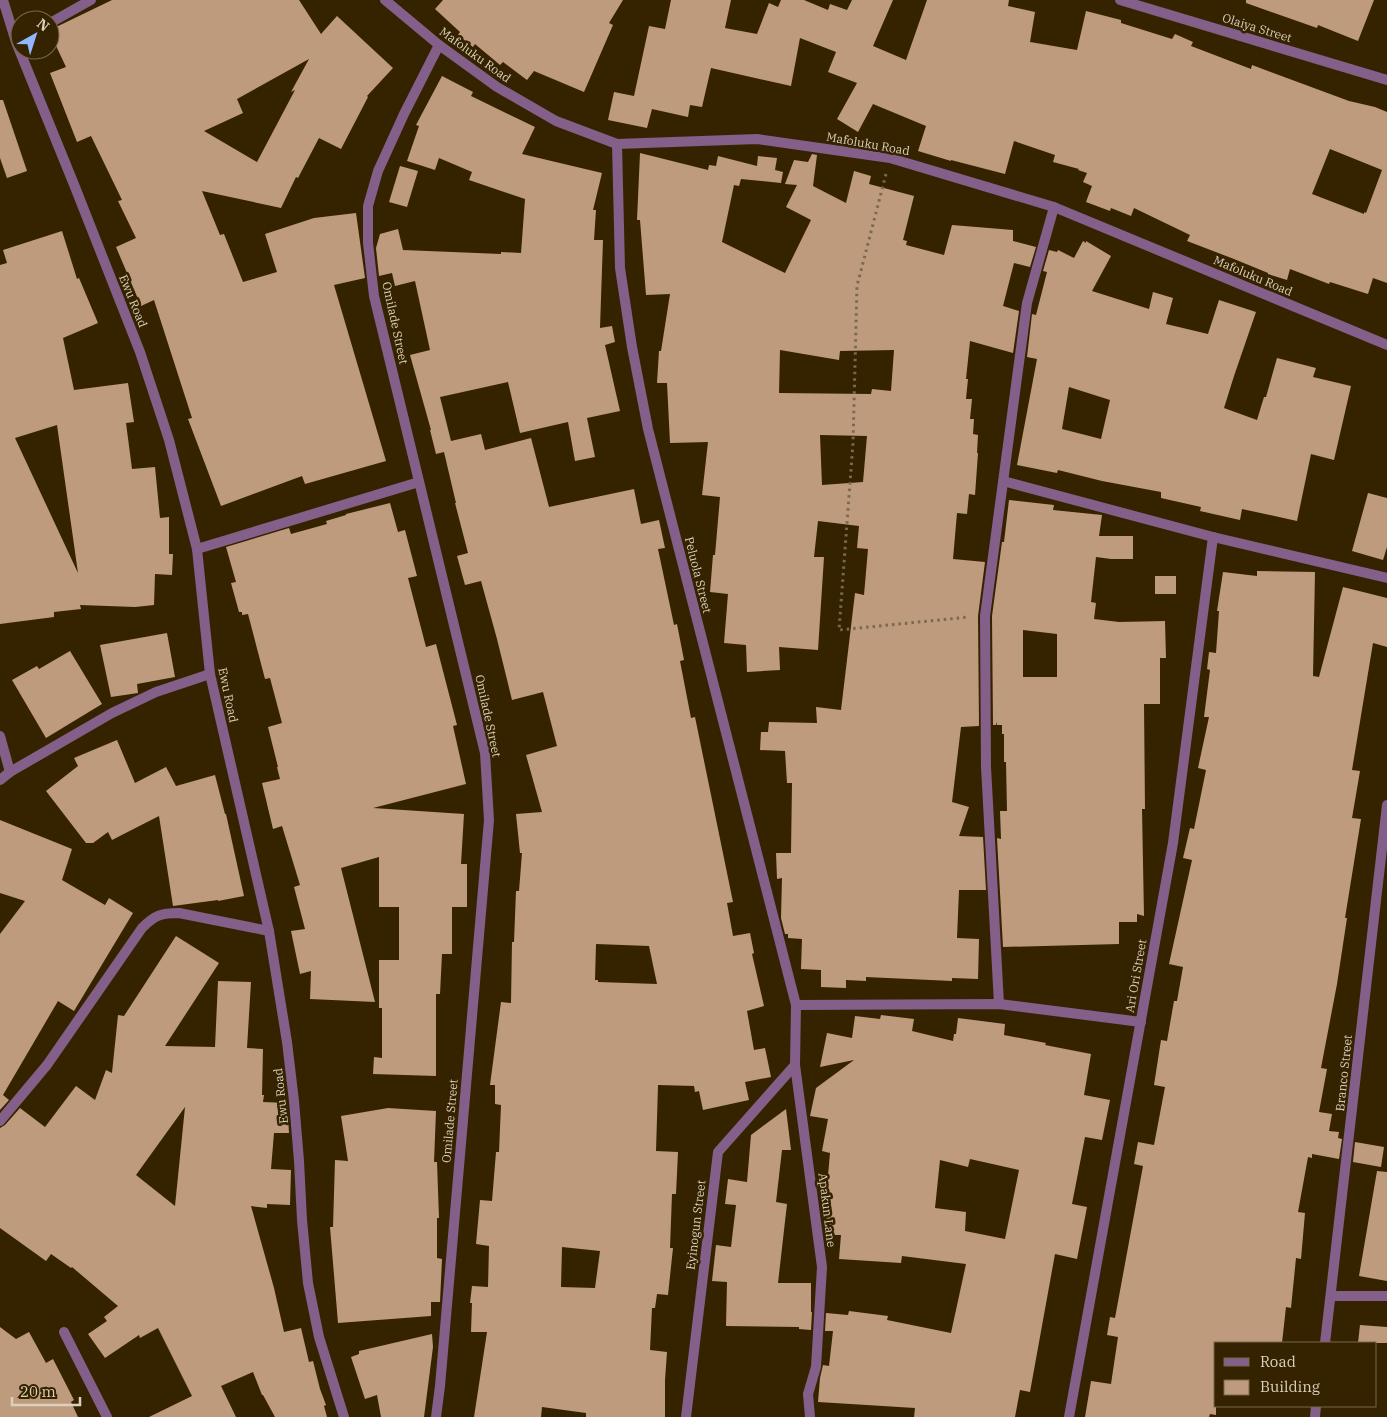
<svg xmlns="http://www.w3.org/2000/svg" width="1387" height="1417" viewBox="0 0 1387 1417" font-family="'IBM Plex Serif',serif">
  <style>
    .building { fill: #bf9b7e; fill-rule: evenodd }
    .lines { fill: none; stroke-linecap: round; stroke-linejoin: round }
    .path { stroke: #796a4d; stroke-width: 3; stroke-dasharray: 2.5 4; stroke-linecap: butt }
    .minor { stroke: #835f8a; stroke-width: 10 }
    .tertiary { stroke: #835f8a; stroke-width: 10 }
    .labels { text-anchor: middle; stroke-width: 5; stroke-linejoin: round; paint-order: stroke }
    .street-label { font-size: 12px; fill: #dbd0bc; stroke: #352300 }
  </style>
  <rect width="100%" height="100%" fill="#352300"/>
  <g class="building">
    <path d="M112 0H299L321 34 337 16 393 68 367 96 368 97 341 149 319 138 298 178 296 177 281 208 202 191 220 235 224 234 243 282 277 272 265 234 314 218 356 213 365 278 334 285 386 461 305 484 302 476 221 506 188 419 192 418 154 300 141 306 116 247 136 238 118 201 122 200 91 136 77 142 50 73 66 67 50 33V30ZM309 59 291 92 295 90 257 162 204 131 243 113 237 99Z"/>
    <polygon points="443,0 623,0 609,23 613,25 584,92 534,71 527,80 503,62 500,65 475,44 473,47 458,35 460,32 435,9"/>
    <path d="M671 0H731L725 28 757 34 769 3 778 7 781 0H804L828 10 830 4 847 10 852 0H893L873 46 906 60 927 0H1009L1008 6 1035 12 1030 42 1077 50 1086 11 1121 20V23L1172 39 1175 34 1193 42 1191 46 1251 69 1252 65 1349 101 1375 107 1387 112V283L1373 278 1368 294 1330 282 1329 284 1290 269 1287 280 1268 274V273L1234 259 1187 241 1190 235 1134 208 1131 216 1111 208 1110 211 1086 202 1092 186 1083 182 1087 173 1078 170 1079 169 1053 162 1055 155 1014 141 1005 174 951 160V161L918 151 926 126 873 104 858 132 837 119 857 83 828 72 836 52 800 38 791 86 711 68 702 107 690 105 688 117 652 109 647 128 608 120 614 92 634 96 649 26 665 29ZM1330 149 1382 170 1366 213 1364 212V214L1312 194Z"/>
    <polygon points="1246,0 1374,0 1358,41 1318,25 1317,28 1246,3"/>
    <path d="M442 76 473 92 471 96 535 127 522 154 602 173 593 210H596L594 240H603L600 328 612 326 615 342 605 345 620 411 587 418 595 457 575 461 568 422 520 433 508 382 440 397 451 441 481 434 485 450 531 438 549 507 634 489 641 524 659 520 665 548 658 549 674 625 677 624 684 660 680 661 691 718 695 717 733 902 727 903 733 936 750 933 754 953 752 954 764 1006 747 1011 754 1050 765 1048 771 1077 745 1082 749 1100 703 1110 699 1091 695 1092 694 1086 658 1085 656 1151 678 1152 676 1194H672L670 1248H673L668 1295 657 1294 655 1308H652L650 1350 667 1352 665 1380V1417H586V1413L542 1407 541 1417H474L487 1332H471L472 1303H470L472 1286 488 1287 489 1246 476 1244 480 1200 492 1201 496 1152H499L501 1105 495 1104V1085H490L501 1002 511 1003 512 942H514L516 891H519L522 853H520L516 814 542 812 526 755 557 746 543 692 512 700 497 639 481 581 465 585 457 556 468 553 455 503H456L444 452 436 454 430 430H431L410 355 430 350 415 281 395 286 392 273 379 276 376 248 380 234 398 229 403 250 501 254V252L521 253 525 199 469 180 472 172 439 158 435 170 407 161 419 126 416 125ZM596 944 649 946 657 984 598 982V980H595ZM562 1247 600 1251 595 1288 561 1287Z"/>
    <polygon points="0,100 3,100 27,171 7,178 0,158"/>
    <path d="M640 153 708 170 709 165 716 166 718 156 757 166 758 156 777 158 775 170 783 172 781 183 741 179 739 186 734 185 722 242 785 273 811 220 786 207 797 185 785 184 794 160 808 162 812 154 817 155 813 186 846 203 854 171 871 176 869 184 914 196 903 240 907 241 906 245 944 255 952 225 1013 230V241L1036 247 1030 267 1014 263 1003 306 1019 311 1013 353 970 341 966 379H968L966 399H972L970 419H974L973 434 978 435 977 453H978L975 495 969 494 967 514 957 513 953 559 985 562 978 616 979 726 961 727 952 802 969 807 959 836 983 837 986 890H959L957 938 979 939 978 979 952 978V981L866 977V981L846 980V988L821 987V970L801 969 802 939 788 938V934H785L781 918 782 878 777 879 776 853H791L792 783H787L785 751 760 750 761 732H768L769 722 817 723 816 707 841 710 855 593 864 595 868 549 857 548 859 526 818 521 814 557H824L818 650 779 647 780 670 747 672 746 645 724 643 728 594 710 592 713 555H715L720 497 702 495 708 442 670 443 667 383H657L659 351H661L670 294 646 295 640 220H637ZM780 350 839 360 840 351 894 350 891 391 872 389 871 394 779 393ZM820 435 867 436 863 482 822 485Z"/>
    <polygon points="400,166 418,171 407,207 389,202"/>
    <path d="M62 231 77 279 79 278 98 323 63 338 74 390 128 383 134 422 126 423 132 469 155 467 160 518 169 517V554H173L172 575 155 574 154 605 135 607 80 605 81 609 54 612V617L0 624V265L7 263 3 250ZM57 425 78 573 15 438Z"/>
    <path d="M1083 241 1086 243V241L1111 256 1092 291 1149 309 1153 292 1173 298 1166 324 1208 334 1219 300 1256 312 1234 376 1224 408 1257 420 1264 397H1266L1277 358 1316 368 1313 377 1351 386 1334 460 1311 454 1297 521 1242 509 1240 520 1200 511 1201 507 1161 498V492L1102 481 1058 470 1057 473 1017 465 1037 359 1027 357 1032 314 1036 315 1047 272 1043 271 1049 250 1057 252 1058 250 1074 258ZM1069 387 1110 400 1101 439 1062 429Z"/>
    <polygon points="1368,493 1387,498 1387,547 1383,560 1352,551"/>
    <path d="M1009 500 1054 505 1053 510 1102 515 1099 536H1133V559H1111L1096 557 1091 602 1096 603 1094 619 1119 622 1165 621 1166 658H1160V704H1144L1145 809H1142L1144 916 1137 914V922H1119V944L1003 947 997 838 1001 839 1000 811H1007L1006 762H1004V734H1002V725H997V722L996 725H993L992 616 1002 542H1004ZM1023 630 1057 634V677H1023Z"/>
    <polygon points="390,503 398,532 405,530 417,576 408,578 426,647 436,644 457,725 453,726 466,784 373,808 464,814 461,864 467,864 467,907 452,907 452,954 442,954 440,994 436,994 436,1076 373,1074 374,1057 382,1058 382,1008 379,1008 379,960 399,960 399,907 379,907 379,857 341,868 375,1002 310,999 311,971 300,974 291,931 305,929 294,887 300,885 282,826 273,829 262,783 280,779 277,767 278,767 268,727 282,723 270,678 265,679 248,614 242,615 242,612 239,612 231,583 236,582 226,547 289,528 291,534 327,524 326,521 346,515 346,514"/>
    <polygon points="1257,571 1315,572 1313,676 1319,677 1343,587 1387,598 1387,647 1373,643 1352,770 1360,771 1352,818 1361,819 1345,918 1347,918 1337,984 1321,1068 1327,1069 1319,1112 1332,1114 1329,1131 1339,1132 1338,1138 1342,1139 1339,1159 1312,1154 1312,1158 1308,1157 1298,1212 1305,1213 1301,1259 1296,1258 1291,1308 1286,1307 1282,1343 1216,1343 1216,1415 1210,1414 1209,1417 1085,1417 1091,1381 1111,1384 1118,1337 1107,1335 1110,1317 1115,1318 1143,1166 1134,1164 1138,1142 1154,1145 1165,1087 1154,1085 1161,1040 1167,1041 1174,1001 1177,1001 1183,967 1169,964 1192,860 1183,858 1190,828 1194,829 1206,770 1198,768 1209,717 1204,717 1210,670 1207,669 1209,652 1216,653 1219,611 1217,611 1223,572 1257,576"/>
    <rect x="1155" y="576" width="21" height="18"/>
    <polygon points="167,633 175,677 137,684 138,693 111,697 100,645"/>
    <polygon points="70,651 102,704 46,738 12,680 37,666 39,669"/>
    <polygon points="117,740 135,783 166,767 176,786 215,775 225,814 226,814 244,896 218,901 218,900 173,906 159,816 112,840 108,832 93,843 86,843 46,791 78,766 74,758"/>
    <polygon points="0,820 72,849 62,880 105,905 109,898 133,913 74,1011 58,1001 3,1095 9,1100 0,1110 0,934 25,901 0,893"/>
    <path d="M176 936 219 963 165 1046 215 1047 218 981 251 982 247 1048 263 1049 262 1095H264L263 1102 287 1103 289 1133H274L271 1169 291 1170 290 1205 267 1204V1208L251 1206 274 1288 284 1332 301 1328 309 1362 313 1361 320 1389 326 1405 324 1406 327 1417H275L263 1395H262L253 1372 221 1386 236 1417H149L192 1396 158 1328 140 1338 139 1335 105 1358 88 1334 107 1321 104 1317 118 1306 72 1267 71 1268 51 1254 46 1261 0 1228V1128L5 1125 20 1108 45 1127 76 1086 95 1100 106 1070 112 1073 118 1015 124 1016ZM185 1107 175 1206 136 1175Z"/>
    <path d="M881 1015 914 1019 912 1031 953 1041 954 1034H956L958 1018 1005 1024 1004 1035 1046 1043 1045 1045 1091 1054 1084 1095 1110 1100 1102 1140 1085 1137 1072 1204 1087 1207 1077 1259 1055 1254 1030 1392 1020 1390 1015 1417H914L915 1408 818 1402 820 1378 823 1365 829 1366 833 1331H825L826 1313 848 1315 849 1311 888 1316 887 1320 951 1333 966 1264 902 1256 901 1263 839 1259 841 1235H825L821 1208 823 1209V1198H826L830 1153 822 1151 828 1119 810 1116 816 1088 854 1060 820 1067 827 1033 852 1038 855 1016 880 1019ZM970 1159 1019 1170 1005 1239 965 1231 966 1212 935 1208 940 1160 968 1167Z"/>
    <polygon points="388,1108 436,1111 434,1162 437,1162 439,1218 437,1218 437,1258 442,1259 440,1302 431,1302 431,1316 338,1323 330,1227 333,1227 335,1160 348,1161 341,1116"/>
    <polygon points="786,1109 791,1150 782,1150 776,1202 787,1204 778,1283 811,1283 811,1312 812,1312 811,1330 799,1329 799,1327 726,1326 727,1282 712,1281 716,1245 731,1247 736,1205 725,1204 728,1179 747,1182 751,1135"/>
    <polygon points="1355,1142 1384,1147 1381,1167 1353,1162"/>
    <polygon points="1377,1171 1387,1172 1387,1281 1359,1276"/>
    <polygon points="1360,1325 1387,1327 1387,1343 1358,1343"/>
    <polygon points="0,1327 16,1339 29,1332 46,1363 53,1359 74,1400 71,1402 78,1417 0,1417"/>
    <polygon points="432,1334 433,1347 424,1417 381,1417 377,1395 365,1399 351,1357 359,1354 359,1351"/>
  </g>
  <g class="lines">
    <polyline class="path" points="886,174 857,286 853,443 839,630 969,617"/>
    <g class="minor">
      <polyline points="3,0 16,42 75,187 140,352 169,440 197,549 210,674 269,931 287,1042 294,1101 299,1161 302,1220 308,1283 319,1337 344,1417"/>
      <polyline points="1120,0 1387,80"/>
      <polyline points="50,23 91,0"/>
      <polyline points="617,144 620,268 632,347 648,429 796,1005 795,1065 822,1267 816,1367 808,1394 810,1417"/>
      <polyline points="1003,481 1213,537 1387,578"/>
      <polyline points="197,549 419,482"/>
      <polyline points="0,736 10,772"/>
      <polyline points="0,780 10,772 112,713 156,692 210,674"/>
      <polyline points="999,1004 986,767 985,616 1027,303 1054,207"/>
      <polyline points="796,1005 999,1004 1141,1022"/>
      <path d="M0 1121 47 1065 142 928C155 915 161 913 179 913L269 931"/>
      <polyline points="1331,1296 1387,1296"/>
      <polyline points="64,1332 107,1417"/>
      <polyline points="1325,1343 1387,805"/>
      <polyline points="436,1417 440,1386 489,820 485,753 374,296 368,243 368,206 378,171 404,114 439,45"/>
      <polyline points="686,1417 718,1152 795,1065"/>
      <polyline points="1069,1417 1173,843 1213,537"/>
      <polyline points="1315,1417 1316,1406"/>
    </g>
    <polyline class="tertiary" points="385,0 439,45 497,87 556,121 617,144 757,139 890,158 1054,207 1387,345"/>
  </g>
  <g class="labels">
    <g class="street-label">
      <text transform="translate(1257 28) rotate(17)" y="4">Olaiya Street</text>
      <text transform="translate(475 55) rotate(36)" y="4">Mafoluku Road</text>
      <text transform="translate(868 144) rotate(10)" y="4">Mafoluku Road</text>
      <text transform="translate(1253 276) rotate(23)" y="4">Mafoluku Road</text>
      <text transform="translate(133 301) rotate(68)" y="4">Ewu Road</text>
      <text transform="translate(395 323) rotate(78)" y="4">Omilade Street</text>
      <text transform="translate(698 575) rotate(76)" y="4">Peluola Street</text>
      <text transform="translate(228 695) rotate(78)" y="4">Ewu Road</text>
      <text transform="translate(488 716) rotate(78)" y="4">Omilade Street</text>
      <text transform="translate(1136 976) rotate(-80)" y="4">Ari Ori Street</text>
      <text transform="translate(1344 1073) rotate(-84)" y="4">Branco Street</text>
      <text transform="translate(281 1096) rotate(-96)" y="4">Ewu Road</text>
      <text transform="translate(450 1121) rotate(-85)" y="4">Omilade Street</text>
      <text transform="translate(827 1210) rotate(83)" y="4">Apakun Lane</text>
      <text transform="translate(696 1225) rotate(-83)" y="4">Eyinogun Street</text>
    </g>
  </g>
  <rect x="1214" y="1342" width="162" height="65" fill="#352300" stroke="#77684b"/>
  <rect x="1224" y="1358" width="25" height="8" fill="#835f8a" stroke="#77684b"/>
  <text x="1260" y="1367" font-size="15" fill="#dbd0bc">Road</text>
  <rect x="1224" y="1380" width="25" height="15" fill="#bf9b7e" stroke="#77684b"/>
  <text x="1260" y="1392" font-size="15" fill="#dbd0bc">Building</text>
  <g transform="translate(35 35) rotate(39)"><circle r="24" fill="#352300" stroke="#77684b"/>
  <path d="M0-4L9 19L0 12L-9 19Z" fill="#91b8fd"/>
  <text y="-8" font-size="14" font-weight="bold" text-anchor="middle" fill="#dbd0bc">N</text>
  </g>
  <path d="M12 1397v8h68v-8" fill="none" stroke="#dbd0bc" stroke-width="2.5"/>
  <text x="20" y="1397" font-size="15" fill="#dbd0bc" stroke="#352300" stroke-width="4" paint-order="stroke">20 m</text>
</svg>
